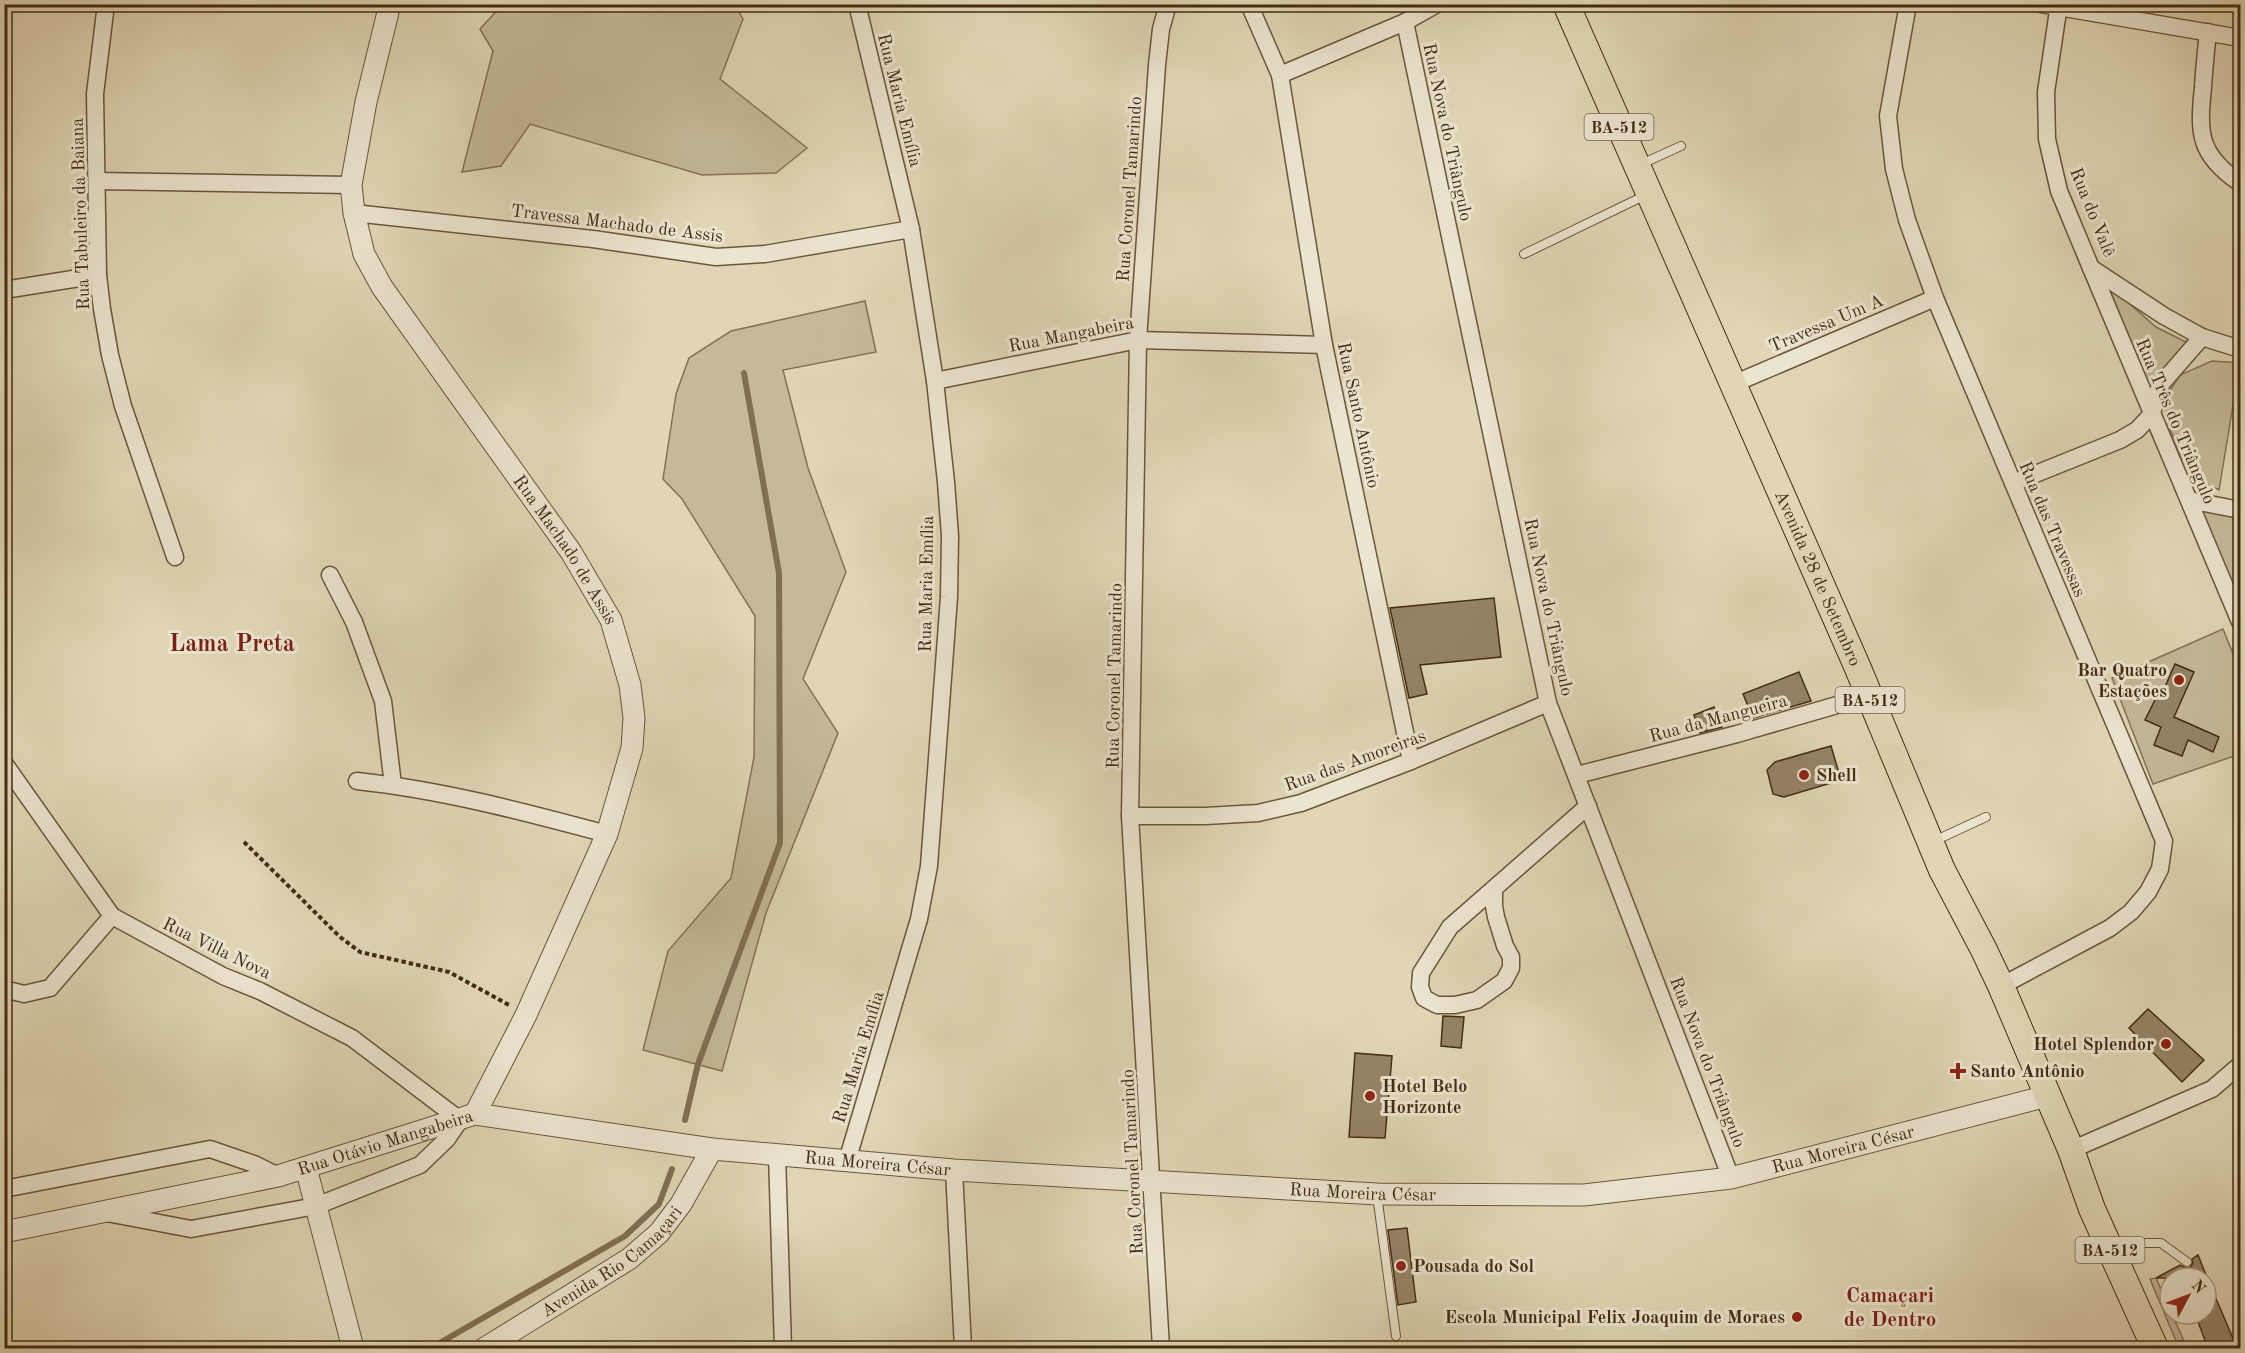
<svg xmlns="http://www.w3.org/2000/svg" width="2245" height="1353" viewBox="0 0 2245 1353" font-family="'Old Standard TT',serif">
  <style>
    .green { fill: #c5b999; stroke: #847256; stroke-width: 1.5 }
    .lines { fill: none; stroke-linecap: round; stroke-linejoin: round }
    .stream { stroke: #816f53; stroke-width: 6 }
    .building { fill: #958467; stroke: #432c12; stroke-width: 1.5 }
    .service-casing { stroke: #6a563b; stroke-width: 10 }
    .minor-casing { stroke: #6a563b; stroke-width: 19 }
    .tertiary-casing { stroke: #6a563b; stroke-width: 23 }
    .primary-casing { stroke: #432c12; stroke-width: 28 }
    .path { stroke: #432c12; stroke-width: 4; stroke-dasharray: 4.5 3; stroke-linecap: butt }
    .service { stroke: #ebe4cf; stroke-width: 8 }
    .minor { stroke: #ebe4cf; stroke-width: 16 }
    .tertiary { stroke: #ebe4cf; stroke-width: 21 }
    .primary { stroke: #e0d6b5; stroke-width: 26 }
    .poi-dot { fill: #8f2418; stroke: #ebe4cf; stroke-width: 2 }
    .labels { text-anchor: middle; stroke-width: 6; stroke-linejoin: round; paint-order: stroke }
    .shield { fill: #ebe4cf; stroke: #75634b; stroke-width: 1.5 }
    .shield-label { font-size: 16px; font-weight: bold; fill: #432c12 }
    .street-label { font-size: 18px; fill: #432c12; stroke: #ebe4cf }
    .poi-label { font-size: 18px; font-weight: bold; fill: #432c12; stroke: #ebe4cf; text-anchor: start }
    .quarter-label { font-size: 21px; font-weight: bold; fill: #7a1f14; stroke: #ebe4cf }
    .district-label { font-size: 24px; font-weight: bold; fill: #7a1f14; stroke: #ebe4cf }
  </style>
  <rect width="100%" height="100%" fill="#e0d6b5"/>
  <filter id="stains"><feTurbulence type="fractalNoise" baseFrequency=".00333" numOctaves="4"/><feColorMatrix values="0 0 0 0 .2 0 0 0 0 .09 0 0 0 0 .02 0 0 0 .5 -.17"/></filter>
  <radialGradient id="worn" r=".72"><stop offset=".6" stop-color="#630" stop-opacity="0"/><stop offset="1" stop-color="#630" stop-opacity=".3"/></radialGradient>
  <g class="green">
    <polygon points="502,5 735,5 743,19 720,79 807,148 776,173 702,175 530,124 501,166 462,172 493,51 480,29"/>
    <polygon points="2107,284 2156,327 2192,345 2150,390"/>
    <polygon points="865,301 876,352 783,370 808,468 846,572 803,679 838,733 766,913 722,1071 643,1050 668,951 731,878 754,757 755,616 682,499 663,479 676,394 689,358 731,331"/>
    <polygon points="2212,361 2240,363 2219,490 2192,477 2178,450 2167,421 2166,397 2180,375"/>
    <polygon points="2199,510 2240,518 2240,607"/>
    <polygon points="2223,629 2240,671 2240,754 2153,784 2112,678"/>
    <polygon points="2156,1278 2187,1348 2179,1348 2150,1279"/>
  </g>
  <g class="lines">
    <g class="stream">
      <polyline points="685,1120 698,1064 780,843 779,573 744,373"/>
      <polyline points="431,1348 625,1236 659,1204 672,1169"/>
    </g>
  </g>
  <g class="building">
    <polygon points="1494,598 1501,657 1420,665 1427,694 1409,698 1390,608"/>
    <polygon points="2175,664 2194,672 2174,717 2219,737 2213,752 2188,740 2182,756 2154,745 2161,727 2145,720 2158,694 2161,696"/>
    <polygon points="1799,672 1811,701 1753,718 1743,694"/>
    <polygon points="1714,707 1722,727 1700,733 1694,715"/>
    <polygon points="1831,746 1841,780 1784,797 1773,794 1767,770 1775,762"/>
    <polygon points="2148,1009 2204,1060 2182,1082 2129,1028"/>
    <polygon points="1443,1016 1464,1017 1461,1048 1441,1046"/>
    <polygon points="1355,1053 1392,1056 1385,1138 1349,1137"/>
    <polygon points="1407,1228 1416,1302 1398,1305 1388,1230"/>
    <polygon points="2198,1255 2206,1275 2237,1348 2208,1348 2195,1314 2206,1314 2206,1278 2156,1278 2180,1265 2186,1268 2190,1268 2193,1263 2192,1259"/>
  </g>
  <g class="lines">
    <g class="service-casing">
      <g id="service">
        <polyline points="1639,165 1681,146"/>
        <polyline points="1524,254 1648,194"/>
        <polyline points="1934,841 1986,817"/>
        <polyline points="1377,1195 1396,1336"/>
        <polyline points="2110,1243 2161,1243 2187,1262"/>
      </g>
    </g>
    <g class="minor-casing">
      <g id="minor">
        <polyline points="106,4 95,94 98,275 102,309 110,355 123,406 175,557"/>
        <polyline points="1249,4 1280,75 1324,345 1411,761"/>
        <polyline points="1908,4 1888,116 1894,169 1907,220 1935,298 2164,841 2160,869 2148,892 2131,912 2110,928 2001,986"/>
        <polyline points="2041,4 2240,38"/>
        <polyline points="2059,4 2046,92 2047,139 2059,191 2091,268 2164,316 2202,337 2240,349"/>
        <polyline points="1405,22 1548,703 1731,1178"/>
        <path d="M2208 32C2206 51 2204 69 2203 88 2198 134 2199 155 2240 183"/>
        <polyline points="1280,75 1405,22 1437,4"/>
        <polyline points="97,181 351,185"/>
        <polyline points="354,213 593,239 716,257 765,254 911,229"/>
        <polyline points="2091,268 2240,622"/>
        <polyline points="4,290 98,275"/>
        <polyline points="935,381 1138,340 1324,345"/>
        <polyline points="1733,384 1935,298"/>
        <polyline points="2013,483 2120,440 2137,430 2152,414 2157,393 2162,383 2202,337"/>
        <polyline points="2189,500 2240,510"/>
        <polyline points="330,575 354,622 383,701 393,785"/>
        <polyline points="4,763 112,916 223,976 260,991 352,1038 460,1120 447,1139 420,1165 316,1206 191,1229 107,1213"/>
        <polyline points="1577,775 1737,734 1868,696"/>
        <path d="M357 781C442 790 525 812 607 834"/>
        <polyline points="1130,816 1205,816 1258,813 1301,803 1411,761 1548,703"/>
        <polyline points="1494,889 1494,906 1496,917 1505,946 1511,957 1511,968 1504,981 1477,1000 1455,1005 1437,1005 1424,998 1420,987 1421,973 1450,927 1588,806"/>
        <polyline points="4,989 24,994 50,988 112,916"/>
        <polyline points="2071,1150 2212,1089 2240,1065"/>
        <polyline points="777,1155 783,1348"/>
        <polyline points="847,1161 919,919 929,866 949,597 950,536 946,482 935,381 911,229 857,4"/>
        <polyline points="954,1170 963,1348"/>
        <polyline points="4,1189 210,1149 254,1164 278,1176"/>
        <polyline points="1161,1348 1130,816 1138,340 1157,65 1161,29 1168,4"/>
      </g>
    </g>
    <g class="tertiary-casing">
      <g id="tertiary">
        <path id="s1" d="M390 4 366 102 351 185 354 213 364 254 382 287 571 552 611 620 630 685 634 718 632 748 607 834 526 1015 475 1114"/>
        <polyline points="306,1168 353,1348"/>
        <path id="s2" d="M4 1232 278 1176 475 1114 712 1149 954 1170 1377 1194 1584 1195 1731 1178 2047 1096"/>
        <path id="s3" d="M485 1348 629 1259 659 1233 681 1204 712 1149"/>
      </g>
    </g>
    <g class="primary-casing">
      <g id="primary">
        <path id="s4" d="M1566 4 1857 666 1942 870 1984 950 2001 986 2071 1150 2092 1209 2155 1348"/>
      </g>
    </g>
    <polyline class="path" points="244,842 340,937 360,952 449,972 509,1005"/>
    <use href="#service" class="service"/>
    <use href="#minor" class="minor"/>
    <use href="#tertiary" class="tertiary"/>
    <use href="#primary" class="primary"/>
  </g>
  <g class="poi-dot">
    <circle cx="2179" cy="680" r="6"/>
    <circle cx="1804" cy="775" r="6"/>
    <circle cx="2166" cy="1044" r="6"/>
    <path d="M1955 1062h6v6h6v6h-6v6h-6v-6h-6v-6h6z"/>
    <circle cx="1370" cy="1096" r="6"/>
    <circle cx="1401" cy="1266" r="6"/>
    <circle cx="1797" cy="1317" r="6"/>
  </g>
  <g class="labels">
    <g class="shield">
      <rect x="1584.5" y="114" width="69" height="26" rx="4.5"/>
      <rect x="1835.5" y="687" width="69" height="26" rx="4.5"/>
      <rect x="2075.5" y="1237" width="69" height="26" rx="4.5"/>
    </g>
    <g class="shield-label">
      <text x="1619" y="133">BA-512</text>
      <text x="1870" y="706">BA-512</text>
      <text x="2110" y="1256">BA-512</text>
    </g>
    <g class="street-label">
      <text transform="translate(900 100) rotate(76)" y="6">Rua Maria Emília</text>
      <text transform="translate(1448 132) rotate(78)" y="6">Rua Nova do Triângulo</text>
      <text transform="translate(1129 189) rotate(-86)" y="6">Rua Coronel Tamarindo</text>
      <text transform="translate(2093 212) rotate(68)" y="6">Rua do Valê</text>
      <text transform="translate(80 214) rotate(-92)" y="6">Rua Tabuleiro da Baiana</text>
      <text transform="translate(617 223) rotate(7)" y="6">Travessa Machado de Assis</text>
      <text transform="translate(1826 323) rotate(-23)" y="6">Travessa Um A</text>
      <text transform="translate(1071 334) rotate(-11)" y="6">Rua Mangabeira</text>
      <text transform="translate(1359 415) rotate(78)" y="6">Rua Santo Antônio</text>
      <text transform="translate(2176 421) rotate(67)" y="6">Rua Três do Triângulo</text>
      <text transform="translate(2053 529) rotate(67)" y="6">Rua das Travessas</text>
      <text dy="6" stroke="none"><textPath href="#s1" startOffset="614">Rua Machado de Assis</textPath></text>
      <text dy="6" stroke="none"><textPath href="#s4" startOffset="627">Avenida 28 de Setembro</textPath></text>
      <text transform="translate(926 584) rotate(-89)" y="6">Rua Maria Emília</text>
      <text transform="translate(1549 607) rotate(78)" y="6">Rua Nova do Triângulo</text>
      <text transform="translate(1114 676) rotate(-89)" y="6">Rua Coronel Tamarindo</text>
      <text transform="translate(1718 718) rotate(-15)" y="6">Rua da Mangueira</text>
      <text transform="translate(1355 760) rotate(-20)" y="6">Rua das Amoreiras</text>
      <text transform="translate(217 948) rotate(26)" y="6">Rua Villa Nova</text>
      <text transform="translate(858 1057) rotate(-73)" y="6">Rua Maria Emília</text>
      <text transform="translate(1708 1062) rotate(69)" y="6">Rua Nova do Triângulo</text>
      <text dy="6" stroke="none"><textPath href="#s2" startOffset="392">Rua Otávio Mangabeira</textPath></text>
      <text dy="6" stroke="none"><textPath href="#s2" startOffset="1863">Rua Moreira César</textPath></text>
      <text transform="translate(1132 1162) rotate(-93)" y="6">Rua Coronel Tamarindo</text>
      <text dy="6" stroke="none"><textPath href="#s2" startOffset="892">Rua Moreira César</textPath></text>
      <text dy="6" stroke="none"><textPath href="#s2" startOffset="1378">Rua Moreira César</textPath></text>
      <text dy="6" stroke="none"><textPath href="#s3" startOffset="154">Avenida Rio Camaçari</textPath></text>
    </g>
    <g class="poi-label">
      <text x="2167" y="676" text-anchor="end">Bar Quatro<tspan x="2167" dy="21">Estações</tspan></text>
      <text x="1816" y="781">Shell</text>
      <text x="2154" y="1050" text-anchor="end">Hotel Splendor</text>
      <text x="1970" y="1077">Santo Antônio</text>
      <text x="1382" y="1092">Hotel Belo<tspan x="1382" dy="21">Horizonte</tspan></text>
      <text x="1413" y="1272">Pousada do Sol</text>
      <text x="1785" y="1323" text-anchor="end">Escola Municipal Felix Joaquim de Moraes</text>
    </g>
    <g class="quarter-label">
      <text x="1890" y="1302">Camaçari<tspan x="1890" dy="24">de Dentro</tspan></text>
    </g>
    <g class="district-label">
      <text x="232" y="651">Lama Preta</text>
    </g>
  </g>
  <rect width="2245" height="1353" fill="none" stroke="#e0d6b5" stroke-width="24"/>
  <rect x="6" y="6" width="2233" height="1341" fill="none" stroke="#432c12" stroke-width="3"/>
  <rect x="12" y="12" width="2221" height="1329" fill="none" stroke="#432c12" stroke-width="1.5"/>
  <g transform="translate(2188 1296) rotate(49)"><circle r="28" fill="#ebe4cf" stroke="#a89a83" stroke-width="1.5"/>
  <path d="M0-4.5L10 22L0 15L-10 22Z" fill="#8f2418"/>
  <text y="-9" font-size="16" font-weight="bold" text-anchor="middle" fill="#432c12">N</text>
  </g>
  <rect width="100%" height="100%" filter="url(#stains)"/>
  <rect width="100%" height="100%" fill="url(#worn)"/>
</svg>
